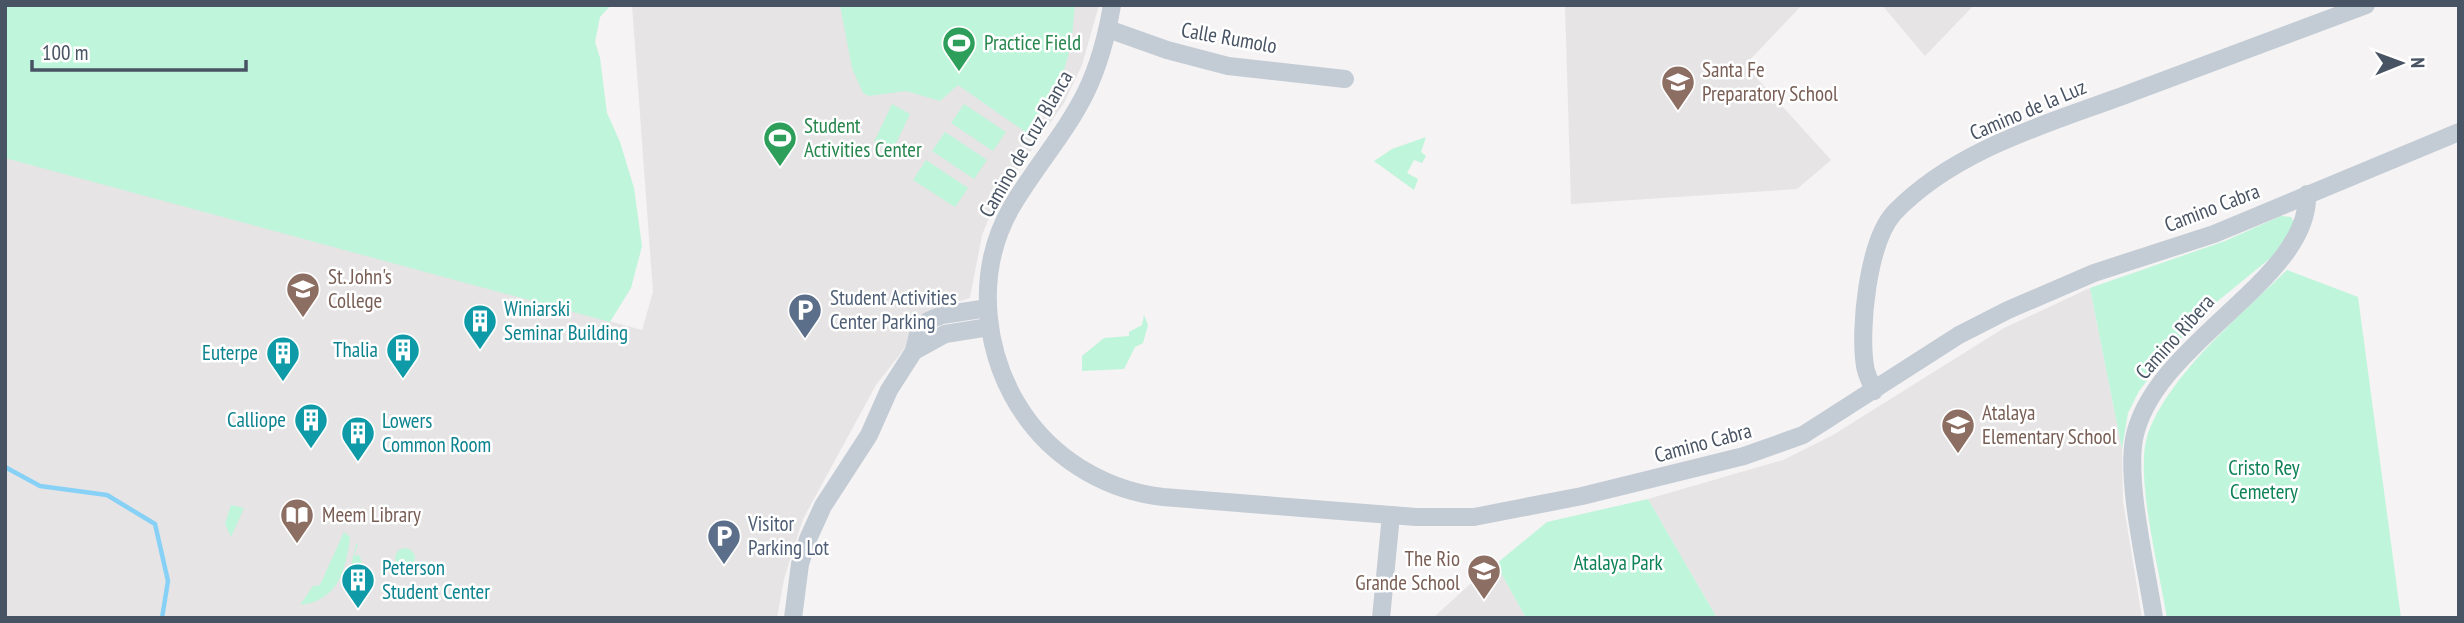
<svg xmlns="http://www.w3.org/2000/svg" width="2464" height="623" viewBox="0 0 2464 623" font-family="'PT Sans Narrow',sans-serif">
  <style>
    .education { fill: #e6e4e5 }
    .green { fill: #bff5db }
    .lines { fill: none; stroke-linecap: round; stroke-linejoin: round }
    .stream { stroke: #88d1f6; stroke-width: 4.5 }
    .street { stroke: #c3cbd5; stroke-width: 18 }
    .labels { text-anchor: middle; stroke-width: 5; stroke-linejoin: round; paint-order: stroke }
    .street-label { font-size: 21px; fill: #485363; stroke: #fff }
    .leisure-label { font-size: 21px; fill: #27864d; stroke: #fff; text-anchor: start }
    .education-label { font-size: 21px; fill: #785e54; stroke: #fff; text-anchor: start }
    .service-label { font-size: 21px; fill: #4e5e75; stroke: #fff; text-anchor: start }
    .culture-label { font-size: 21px; fill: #0d838f; stroke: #fff; text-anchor: start }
    .park-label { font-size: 21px; fill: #0e8257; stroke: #fff }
  </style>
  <rect width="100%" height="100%" fill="#f5f3f3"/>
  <g class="education">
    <polygon points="632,5 1099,5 1082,65 1064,103 996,201 982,235 970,298 936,308 876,385 803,519 784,579 777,618 5,618 5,157 642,330 653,292"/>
    <polygon points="1565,5 1802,5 1745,65 1831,160 1797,189 1571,204"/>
    <polygon points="1882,5 1974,5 1925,56"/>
    <polygon points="2090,288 2122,449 2123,501 2142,618 1717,618 1648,499 1783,460 1833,435 2004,328"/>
    <polygon points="1496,564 1526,618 1433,618 1469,585"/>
  </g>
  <g class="green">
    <polygon points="5,5 611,5 600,17 595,42 600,58 607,113 620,142 634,188 642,246 631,288 610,322 5,158"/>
    <polygon points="840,5 1075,5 1071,46 1062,77 1028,134 958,85 940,101 906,91 869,96 863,93 852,68"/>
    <polygon points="892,104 910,114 892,152 874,142"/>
    <polygon points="964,104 1006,132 993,151 951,123"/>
    <polygon points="945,132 987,160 974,179 932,151"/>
    <polygon points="1426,137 1421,152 1426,156 1422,163 1414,160 1407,173 1418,179 1414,190 1374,161 1392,149"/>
    <polygon points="926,160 968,188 955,207 913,180"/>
    <polygon points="2281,216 2291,217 2295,224 2273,256 2219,300 2172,348 2139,391 2128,413 2122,449 2090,288 2225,241"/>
    <path d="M2287 270 2358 297 2401 618H2167C2160 573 2135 478 2147 437 2166 377 2243 313 2287 270Z"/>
    <polygon points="1144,315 1148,325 1143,343 1135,347 1124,369 1082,371 1082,356 1104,338 1129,336 1129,332 1142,325"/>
    <polygon points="1648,499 1717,618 1526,618 1496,564 1547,522"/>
    <polygon points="231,505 244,508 231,537 225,524"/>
    <path d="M344 532 350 537C346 570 338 601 300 605L313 586 320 585Z"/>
    <polygon points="356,544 358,544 354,555 360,556 365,576 347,583"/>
    <circle cx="405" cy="558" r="10"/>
  </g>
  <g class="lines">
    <polyline class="stream" points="5,467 40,486 107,495 155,524 168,581 162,618"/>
    <g class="street">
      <path d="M1112 5C1107 35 1099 65 1086 92 1066 133 1034 168 1011 208 973 275 984 360 1028 420 1060 463 1110 491 1163 497L1416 517H1474L1582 496 1744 456 1803 435 1959 335 2008 310 2094 273 2214 234 2459 132"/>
      <polyline points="1108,29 1167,50 1228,66 1345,79"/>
      <polyline points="914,351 945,334 989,327"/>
      <path d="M1874 391C1871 383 1866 374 1865 366 1859 328 1868 242 1894 213 1956 148 2051 123 2133 92 2210 63 2288 34 2366 5"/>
      <polyline points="793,618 800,564 808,539 823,506 869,435 889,390 914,351 918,334 928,321 942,315 988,308"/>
      <polyline points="1381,618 1391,515"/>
      <path d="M2154 618C2147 570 2126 484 2134 439 2152 343 2311 280 2307 194"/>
    </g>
  </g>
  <defs>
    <g id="stadium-pin" transform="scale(1.75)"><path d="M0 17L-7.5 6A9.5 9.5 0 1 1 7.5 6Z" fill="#2e9e5b" stroke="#fff"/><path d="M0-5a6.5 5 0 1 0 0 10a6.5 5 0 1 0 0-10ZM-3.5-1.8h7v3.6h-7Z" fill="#fff"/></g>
    <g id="school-pin" transform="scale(1.75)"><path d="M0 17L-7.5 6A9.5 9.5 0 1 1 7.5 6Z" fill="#8d6e63" stroke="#fff"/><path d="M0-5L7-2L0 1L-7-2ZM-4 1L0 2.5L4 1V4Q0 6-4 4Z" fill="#fff"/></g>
    <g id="university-pin" transform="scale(1.75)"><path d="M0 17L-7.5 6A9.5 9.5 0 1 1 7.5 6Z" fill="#8d6e63" stroke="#fff"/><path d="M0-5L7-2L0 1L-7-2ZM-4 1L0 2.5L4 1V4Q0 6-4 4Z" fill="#fff"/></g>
    <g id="parking-pin" transform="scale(1.75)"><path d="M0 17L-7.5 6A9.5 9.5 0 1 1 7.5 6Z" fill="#5c6f8a" stroke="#fff"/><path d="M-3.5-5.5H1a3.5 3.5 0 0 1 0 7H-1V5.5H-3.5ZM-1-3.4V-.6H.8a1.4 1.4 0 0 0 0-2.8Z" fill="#fff"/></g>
    <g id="building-pin" transform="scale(1.75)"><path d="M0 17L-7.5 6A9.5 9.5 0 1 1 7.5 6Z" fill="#0f9aa8" stroke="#fff"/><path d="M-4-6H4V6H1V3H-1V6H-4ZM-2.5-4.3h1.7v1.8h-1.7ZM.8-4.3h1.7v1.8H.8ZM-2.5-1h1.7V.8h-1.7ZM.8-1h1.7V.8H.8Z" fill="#fff"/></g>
    <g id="library-pin" transform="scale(1.75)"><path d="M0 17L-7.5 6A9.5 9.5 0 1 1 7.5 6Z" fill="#8d6e63" stroke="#fff"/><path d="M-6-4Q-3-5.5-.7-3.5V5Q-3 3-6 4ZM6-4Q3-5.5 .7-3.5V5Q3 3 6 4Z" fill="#fff"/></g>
  </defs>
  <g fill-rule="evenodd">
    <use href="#stadium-pin" x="959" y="43"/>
    <use href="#school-pin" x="1678" y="82"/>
    <use href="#stadium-pin" x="780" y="138"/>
    <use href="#university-pin" x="303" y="289"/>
    <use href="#parking-pin" x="805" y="310"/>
    <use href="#building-pin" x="480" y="321"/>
    <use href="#building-pin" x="403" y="350"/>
    <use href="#building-pin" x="283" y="353"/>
    <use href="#building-pin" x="311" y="420"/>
    <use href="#school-pin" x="1958" y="425"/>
    <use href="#building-pin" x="358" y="433"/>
    <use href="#library-pin" x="297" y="515"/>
    <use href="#parking-pin" x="724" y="536"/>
    <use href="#school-pin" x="1484" y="571"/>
    <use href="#building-pin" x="358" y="580"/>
  </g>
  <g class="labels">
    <g class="street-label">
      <text transform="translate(1229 38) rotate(10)" y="7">Calle Rumolo</text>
      <text transform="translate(2028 110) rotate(-23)" y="7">Camino de la Luz</text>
      <text transform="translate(1026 144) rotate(-60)" y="7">Camino de Cruz Blanca</text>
      <text transform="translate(2212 208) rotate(-21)" y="7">Camino Cabra</text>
      <text transform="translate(2175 337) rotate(-48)" y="7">Camino Ribera</text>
      <text transform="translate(1703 443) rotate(-15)" y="7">Camino Cabra</text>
    </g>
    <g class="leisure-label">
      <text x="984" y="50">Practice Field</text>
      <text x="804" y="133">Student<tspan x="804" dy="24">Activities Center</tspan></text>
    </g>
    <g class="education-label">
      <text x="1702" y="77">Santa Fe<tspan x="1702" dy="24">Preparatory School</tspan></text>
      <text x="328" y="284">St. John's<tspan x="328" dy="24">College</tspan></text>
      <text x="1982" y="420">Atalaya<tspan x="1982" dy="24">Elementary School</tspan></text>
      <text x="322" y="522">Meem Library</text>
      <text x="1460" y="566" text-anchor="end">The Rio<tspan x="1460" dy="24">Grande School</tspan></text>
    </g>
    <g class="service-label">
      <text x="830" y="305">Student Activities<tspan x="830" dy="24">Center Parking</tspan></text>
      <text x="748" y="531">Visitor<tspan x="748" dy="24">Parking Lot</tspan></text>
    </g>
    <g class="culture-label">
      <text x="504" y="316">Winiarski<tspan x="504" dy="24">Seminar Building</tspan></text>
      <text x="378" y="357" text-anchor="end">Thalia</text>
      <text x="258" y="360" text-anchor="end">Euterpe</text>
      <text x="286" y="427" text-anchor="end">Calliope</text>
      <text x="382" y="428">Lowers<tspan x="382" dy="24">Common Room</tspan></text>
      <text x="382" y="575">Peterson<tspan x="382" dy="24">Student Center</tspan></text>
    </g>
    <g class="park-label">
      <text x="2264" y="475">Cristo Rey<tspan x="2264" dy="24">Cemetery</tspan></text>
      <text x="1618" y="570">Atalaya Park</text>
    </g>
  </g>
  <rect width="2464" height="623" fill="none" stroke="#485363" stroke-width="14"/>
  <g transform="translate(2401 63) rotate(89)" stroke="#ffffff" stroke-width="5" paint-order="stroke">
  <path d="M0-5L12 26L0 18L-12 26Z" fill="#485363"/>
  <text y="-10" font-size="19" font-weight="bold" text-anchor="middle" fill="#485363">N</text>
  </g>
  <path d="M32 60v10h214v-10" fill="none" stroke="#485363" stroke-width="3.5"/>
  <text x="42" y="60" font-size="21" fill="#485363" stroke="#ffffff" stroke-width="5" paint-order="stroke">100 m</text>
</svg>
